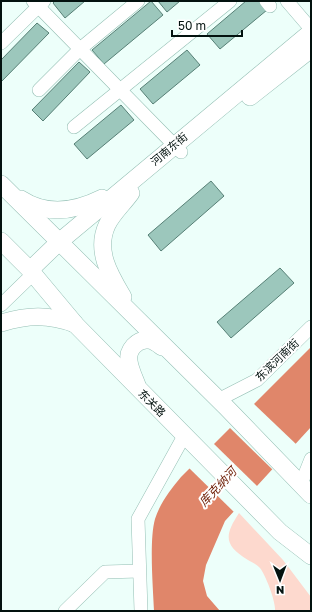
<svg xmlns="http://www.w3.org/2000/svg" width="312" height="612" viewBox="0 0 312 612" font-family="'Golos Text','Noto Sans SC',sans-serif">
  <style>
    .green { fill: #fdd9ce }
    .water { fill: #e0866a }
    .pier { fill: #edfffa }
    .building { fill: #9cc7bc; stroke: #578076 }
    .lines { fill: none; stroke-linecap: round; stroke-linejoin: round }
    .minor-casing { stroke: #94bfb4; stroke-width: 14 }
    .major-casing { stroke: #94bfb4; stroke-width: 18 }
    .minor { stroke: #fff; stroke-width: 13 }
    .major { stroke: #fff; stroke-width: 17 }
    .labels { text-anchor: middle; stroke-width: 4; stroke-linejoin: round; paint-order: stroke }
    .street-label { font-size: 11px; fill: #03120f; stroke: #fff }
    .water-label { font-size: 12px; font-style: italic; fill: #6b1a00; stroke: #fff }
  </style>
  <rect width="100%" height="100%" fill="#edfffa"/>
  <path class="green" d="M239 513 283 560 311 597V611H275C276 602 266 576 260 568 258 565 251 562 248 560 224 545 224 536 239 513Z"/>
  <path class="water" d="M311 347V427L225 521 206 565 203 581 207 596 220 611H154C153 587 149 540 155 519 160 503 171 489 181 477Z"/>
  <g class="pier">
    <polygon points="253,403 297,445 274,471 229,427"/>
    <polygon points="213,443 258,487 235,513 188,467"/>
  </g>
  <g class="building">
    <polygon points="55,1 85,1 65,18 53,3"/>
    <polygon points="151,1 163,15 104,64 92,50"/>
    <polygon points="158,1 180,1 167,12"/>
    <polygon points="246,1 259,1 267,10 220,49 207,34"/>
    <polygon points="37,23 49,33 1,82 1,60"/>
    <polygon points="187,50 200,65 153,104 140,89"/>
    <polygon points="79,62 90,72 43,121 32,110"/>
    <polygon points="121,105 134,120 87,159 74,144"/>
    <polygon points="211,181 224,196 161,251 148,235"/>
    <polygon points="280,268 294,283 231,338 217,322"/>
  </g>
  <g class="lines">
    <g class="minor-casing">
      <g id="minor">
        <polyline points="33,1 181,152"/>
        <polyline points="266,1 270,6"/>
        <polyline points="287,1 311,29"/>
        <polyline points="1,43 44,1"/>
        <polyline points="39,90 80,49 138,1"/>
        <polyline points="74,127 230,1"/>
        <polyline points="1,305 33,274"/>
        <polyline points="218,400 257,380 311,327"/>
        <polyline points="301,484 311,459"/>
        <polyline points="65,611 105,572 139,571"/>
        <polyline points="141,611 138,519 184,436"/>
      </g>
    </g>
    <g class="major-casing">
      <g id="major">
        <polyline points="250,97 311,49"/>
        <polyline points="1,184 226,407 311,495"/>
        <path d="M21 199C47 216 76 211 102 198"/>
        <polyline points="1,241 30,270 76,325 280,532 311,556"/>
        <polyline points="30,270 59,242 311,32"/>
        <path d="M123 297C110 275 95 251 107 225 112 214 124 203 131 193"/>
        <path d="M1 323C28 315 48 314 75 324"/>
        <path d="M137 385C134 377 130 369 129 361 127 350 137 339 148 340 153 340 158 344 162 347"/>
      </g>
    </g>
    <use href="#minor" class="minor"/>
    <use href="#major" class="major"/>
  </g>
  <g class="labels">
    <g class="street-label">
      <text transform="translate(169 149) rotate(-40)" y="4">河南东街</text>
      <text transform="translate(277 360) rotate(-44)" y="4">东滨河南街</text>
      <text transform="translate(152 403) rotate(45)" y="4">东关路</text>
    </g>
    <g class="water-label">
      <text transform="translate(218 487) rotate(-47)" y="4">库克纳河</text>
    </g>
  </g>
  <rect width="312" height="612" fill="none" stroke="#03120f" stroke-width="4"/>
  <g transform="translate(280 580) rotate(179)" stroke="#ffffff" stroke-width="3" paint-order="stroke">
  <path d="M0-3L7 15L0 10L-7 15Z" fill="#03120f"/>
  <text y="-6" font-size="11" font-weight="bold" text-anchor="middle" fill="#03120f">N</text>
  </g>
  <path d="M172 30v6h70v-6" fill="none" stroke="#03120f" stroke-width="2"/>
  <text x="178" y="30" font-size="12" fill="#03120f" stroke="#ffffff" stroke-width="3" paint-order="stroke">50 m</text>
</svg>
